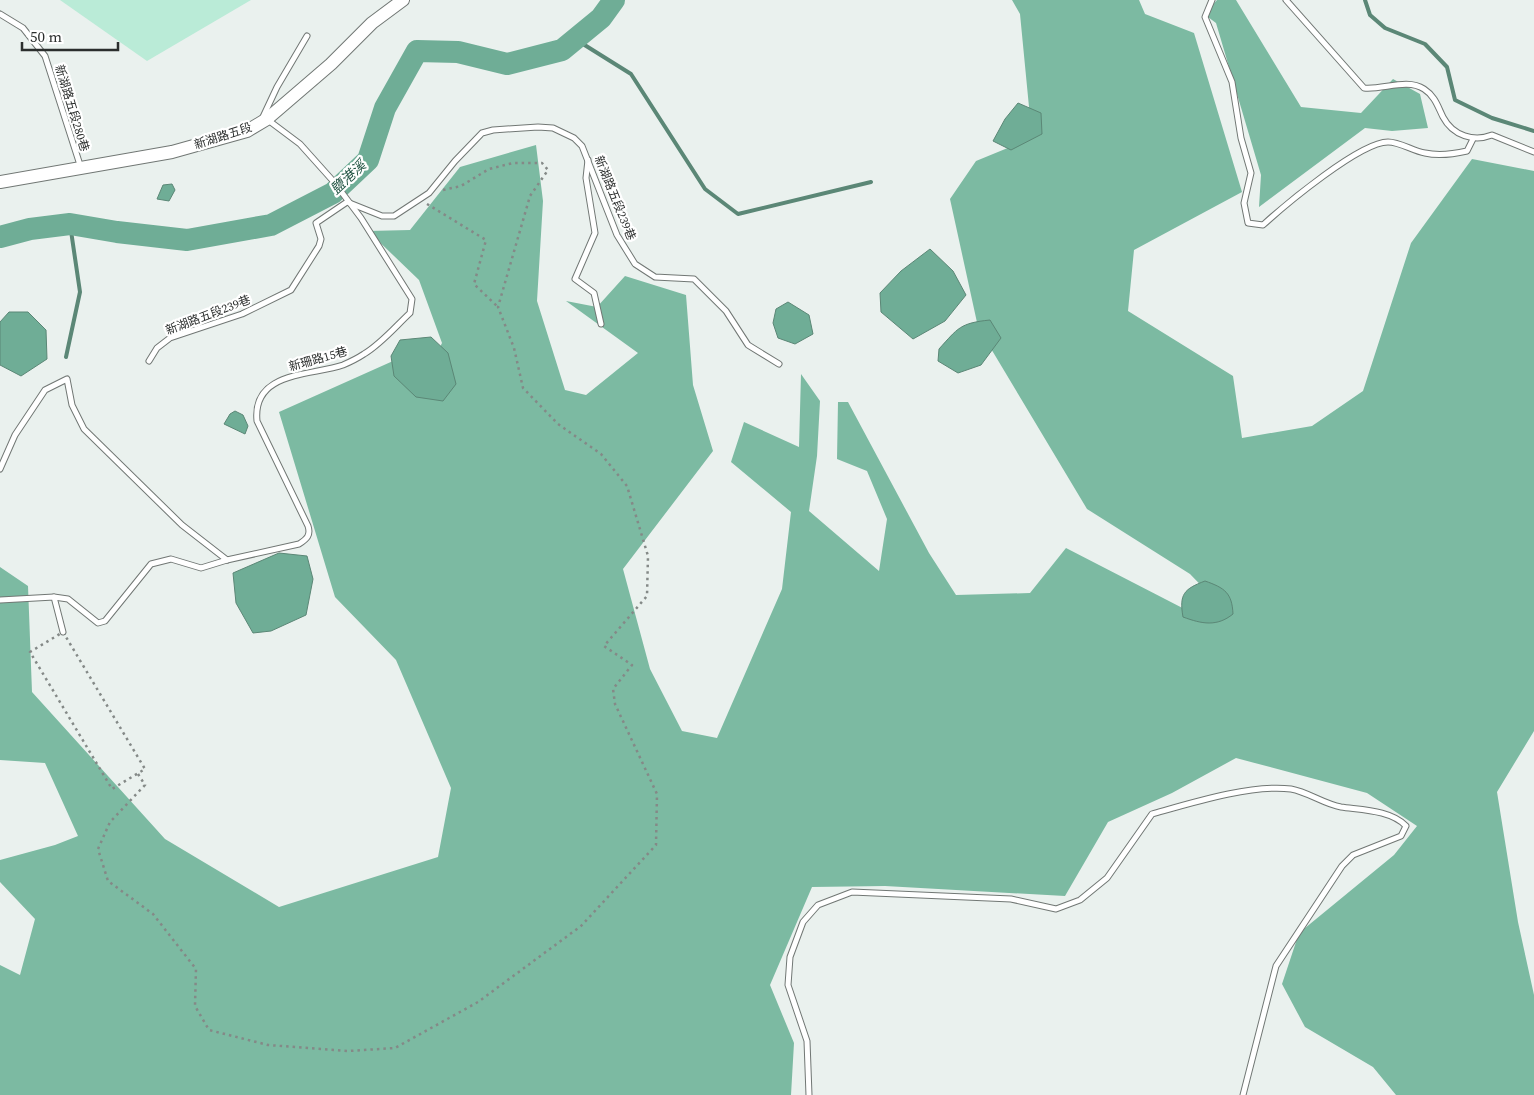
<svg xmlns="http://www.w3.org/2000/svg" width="1534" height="1095" viewBox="0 0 1534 1095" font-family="'Source Serif 4','Noto Sans TC',serif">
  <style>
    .green { fill: #baebd7 }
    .forest { fill: #7cbaa2 }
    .water { fill: #6fad96; stroke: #5b8776 }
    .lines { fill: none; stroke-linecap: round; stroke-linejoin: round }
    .stream { stroke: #5b8776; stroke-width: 4 }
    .river { stroke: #6fad96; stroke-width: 22 }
    .service-casing { stroke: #717774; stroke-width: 7 }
    .tertiary-casing { stroke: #717774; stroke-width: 14 }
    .path { stroke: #848987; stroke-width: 2.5; stroke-dasharray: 2.5 4; stroke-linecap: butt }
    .service { stroke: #fff; stroke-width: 5 }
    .tertiary { stroke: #fff; stroke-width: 12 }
    .labels { text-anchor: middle; stroke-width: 4.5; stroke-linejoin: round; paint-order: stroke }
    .street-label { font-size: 12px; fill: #2b2e2d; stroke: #fff }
    .water-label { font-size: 14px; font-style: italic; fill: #1e5140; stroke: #fff }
  </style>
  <rect width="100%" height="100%" fill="#eaf1ee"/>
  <polygon class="green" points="60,0 251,0 147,61"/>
  <g class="forest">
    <polygon points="1012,0 1139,0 1145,14 1194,33 1242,192 1134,250 1128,311 1233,376 1242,438 1312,426 1363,391 1411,243 1472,159 1534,171 1534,731 1497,792 1518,922 1534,995 1534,1095 1396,1095 1373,1067 1305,1027 1282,984 1299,933 1394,855 1417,826 1367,793 1236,758 1172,793 1108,822 1065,896 885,886 812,887 770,985 794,1043 791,1095 0,1095 0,965 20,975 35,919 0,882 0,860 55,845 78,836 45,763 0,760 0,567 28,586 32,692 165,839 279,907 438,857 451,788 396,660 335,597 279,412 393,361 426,375 442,343 419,280 368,231 410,230 460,167 536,145 543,201 537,301 565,390 586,395 638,353 566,301 597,307 625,276 686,295 693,385 713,451 623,569 650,669 682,731 717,738 782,589 791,512 731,462 744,422 799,447 801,374 820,401 817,456 809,511 879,571 887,519 867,471 837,459 838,402 848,402 929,553 956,595 1030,593 1066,548 1198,616 1220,605 1190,574 1087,509 978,327 950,199 976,161 1032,138 1020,14"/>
    <polygon points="1217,0 1236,0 1301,107 1361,113 1393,79 1420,94 1428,128 1392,131 1365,128 1259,207 1261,175 1216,23 1204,14"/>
  </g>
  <g class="water">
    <polygon points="1018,103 1041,113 1042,134 1011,150 993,141 1005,119"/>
    <polygon points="172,184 175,190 169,201 157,199 163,185"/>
    <polygon points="930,249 953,271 966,295 945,321 913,339 881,312 880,293 901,271"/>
    <polygon points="788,302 809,315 813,334 795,344 778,338 773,323 776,309"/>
    <polygon points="9,312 28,312 46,330 47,359 21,376 0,365 0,322"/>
    <path d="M990 320 1001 338 981 365 958 373 938 361 939 349C958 328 960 323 990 320Z"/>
    <polygon points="431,337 448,353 456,384 443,401 416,397 394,376 391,356 400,340"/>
    <polygon points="235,411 243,415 248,426 245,434 224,424 230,414"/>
    <polygon points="279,553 307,556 313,579 306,615 271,631 253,633 236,603 233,573"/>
    <path d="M1205 581C1225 588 1232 593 1233 614 1217 627 1202 624 1183 617 1179 594 1184 589 1205 581Z"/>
  </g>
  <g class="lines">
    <g class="stream">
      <polyline points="1365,0 1370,15 1385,28 1425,44 1447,67 1455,100 1492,118 1534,131"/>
      <polyline points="575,39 631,74 705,189 738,214 871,182"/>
      <polyline points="66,357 80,292 70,224"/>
    </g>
    <polyline class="river" points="0,237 30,229 70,224 117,232 187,240 271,225 333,193 368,160 385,108 417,51 458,52 507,64 562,50 601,18 614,0"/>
    <g class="service-casing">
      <g id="service">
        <path d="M1212 0 1205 17 1232 82 1241 138 1251 173 1244 203 1248 223 1263 225C1285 205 1360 142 1388 142 1400 142 1413 151 1425 153 1438 156 1454 154 1467 151L1473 139"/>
        <path d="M1286 0 1364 88C1383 90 1407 78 1424 89 1435 96 1438 107 1443 117 1453 136 1474 142 1492 135L1534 152"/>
        <polyline points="0,14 23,28 45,56 81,168"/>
        <polyline points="262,119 277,87 307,36"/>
        <polyline points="588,160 586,178 595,233 575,279 594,293 601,324"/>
        <polyline points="149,361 157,348 170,338 242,314 291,290 319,246 321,239 316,223 347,202 382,216 394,216 429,193 455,161 482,133 493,130 538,127 553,128 574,138 582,146 617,235 635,264 655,277 694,279 726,311 748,345 779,364"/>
        <polyline points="0,469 15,435 45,390 67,379 72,405 84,429 182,525 227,560"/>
        <path d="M54 597 68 599 98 623 105 621 151 564 171 559 201 568 227 560 299 544C307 539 311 535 308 526L257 421C252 371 311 376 343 365 350 362 358 358 364 354 381 344 396 326 410 313L412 299 361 218 334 182 300 144 268 120"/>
        <polyline points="0,600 54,597 63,632"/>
        <path d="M809 1095 807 1041 788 985 790 957 803 922 818 905 852 892 1011 899 1056 909 1080 900 1107 878 1152 814C1191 803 1251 784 1291 789 1308 792 1324 804 1341 807 1361 810 1391 810 1406 826L1401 836 1353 855 1342 866 1276 966 1243 1095"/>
      </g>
    </g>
    <g class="tertiary-casing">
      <polyline id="tertiary" points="0,182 172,152 247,131 267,119 331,64 372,23 403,0"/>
    </g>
    <g class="path">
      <polyline points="427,204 486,240 474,284 498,307"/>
      <polygon points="63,632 145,769 112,789 30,652"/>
      <polyline points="138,774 145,785 110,822 98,849 108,881 153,914 196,969 195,1006 209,1030 268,1045 348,1051 395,1048 478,1002 581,926 656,845 657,794 615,704 613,689 632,665 604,646 647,596 648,556 627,486 601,454 558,424 523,388 514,348 498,307 530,196 548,170 542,163 513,163 489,169 461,186 443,190"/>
    </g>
    <use href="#service" class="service"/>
    <use href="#tertiary" class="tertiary"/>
  </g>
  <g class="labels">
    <g class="street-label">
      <text transform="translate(72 108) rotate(73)" y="4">新湖路五段280巷</text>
      <text transform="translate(223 136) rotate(-18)" y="4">新湖路五段</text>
      <text transform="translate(615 198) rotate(68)" y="4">新湖路五段239巷</text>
      <text transform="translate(208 315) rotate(-21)" y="4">新湖路五段239巷</text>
      <text transform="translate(318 359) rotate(-16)" y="4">新珊路15巷</text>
    </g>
    <g class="water-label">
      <text transform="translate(348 177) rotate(-43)" y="5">鹽港溪</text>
    </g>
  </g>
  <path d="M22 42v8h96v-8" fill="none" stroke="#2b2e2d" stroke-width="2.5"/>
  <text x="30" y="42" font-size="15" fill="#2b2e2d" stroke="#ffffff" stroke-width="4" paint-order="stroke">50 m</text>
</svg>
